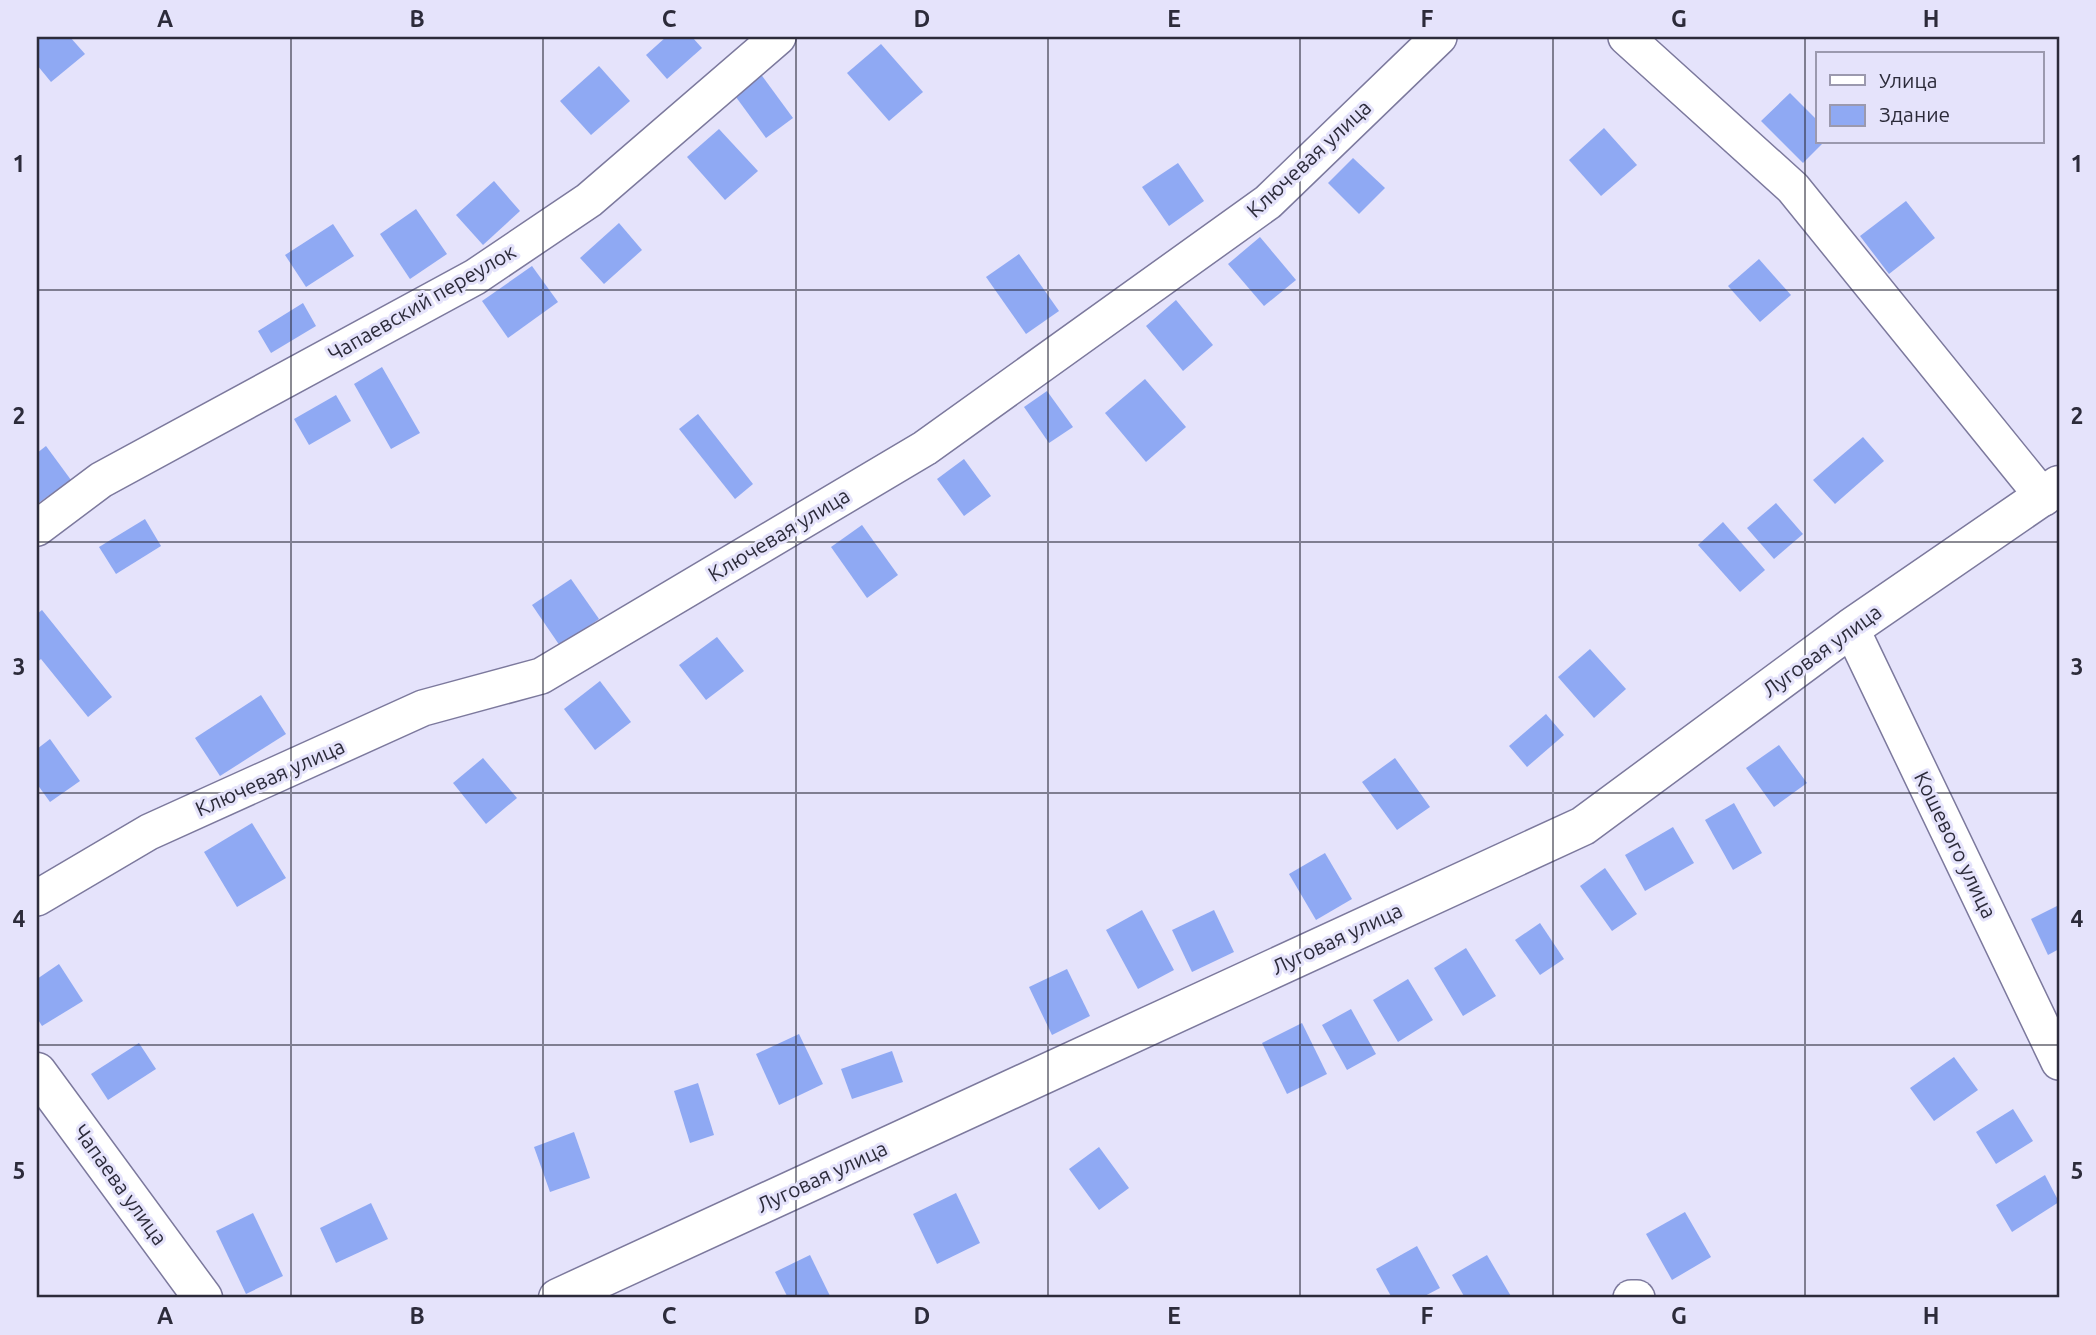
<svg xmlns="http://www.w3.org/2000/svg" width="2096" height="1335" viewBox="0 0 2096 1335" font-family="Ubuntu,sans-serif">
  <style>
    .building { fill: #8fa9f3 }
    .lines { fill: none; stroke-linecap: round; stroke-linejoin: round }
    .minor-casing { stroke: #7c799d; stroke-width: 38 }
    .tertiary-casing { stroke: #7c799d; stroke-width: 41 }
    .minor { stroke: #fff; stroke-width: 35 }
    .tertiary { stroke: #fff; stroke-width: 38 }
    .grid { fill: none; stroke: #2c2b3a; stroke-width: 2; stroke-opacity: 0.55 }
    .labels { text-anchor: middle; stroke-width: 6; stroke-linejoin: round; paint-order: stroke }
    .street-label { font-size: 21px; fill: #2c2b3a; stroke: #e5e3fb }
    .neatline { fill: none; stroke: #2c2b3a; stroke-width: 2.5 }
    .grid-label { font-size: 23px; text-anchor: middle; font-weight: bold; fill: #2c2b3a }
  </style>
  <rect width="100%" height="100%" fill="#e5e3fb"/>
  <g class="building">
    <polygon points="37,37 70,37 85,54 51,82 37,65"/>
    <polygon points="666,37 692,37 702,48 667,79 646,55"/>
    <polygon points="881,44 923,92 889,121 847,73"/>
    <polygon points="599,66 630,101 591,135 560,101"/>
    <polygon points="760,73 793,118 766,138 733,93"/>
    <polygon points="1790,93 1818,121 1818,142 1824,142 1803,163 1761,121"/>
    <polygon points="1604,128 1637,165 1601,196 1569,160"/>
    <polygon points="719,129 758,171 725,200 687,157"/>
    <polygon points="1353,158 1385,188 1359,214 1328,183"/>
    <polygon points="1178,163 1204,201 1169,226 1142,187"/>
    <polygon points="494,181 520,211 483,245 456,215"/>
    <polygon points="1906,201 1935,238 1889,274 1860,236"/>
    <polygon points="416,209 447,254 410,279 380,234"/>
    <polygon points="619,223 642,250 604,284 580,258"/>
    <polygon points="333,224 354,256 306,287 285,255"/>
    <polygon points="1260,237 1296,280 1264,306 1228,264"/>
    <polygon points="1019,254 1059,311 1026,334 986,277"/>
    <polygon points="1759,259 1791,295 1760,322 1728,286"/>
    <polygon points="532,266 558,302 508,338 482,301"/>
    <polygon points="1176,300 1213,345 1183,371 1146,326"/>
    <polygon points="303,303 316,326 271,353 258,331"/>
    <polygon points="382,367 420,433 391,449 354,384"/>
    <polygon points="1145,379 1186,427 1146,462 1105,413"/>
    <polygon points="1047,391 1073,427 1049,443 1024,407"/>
    <polygon points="336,395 351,421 309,445 294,419"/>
    <polygon points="698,414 753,484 735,499 679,429"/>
    <polygon points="1863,437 1884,461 1835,504 1813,480"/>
    <polygon points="46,446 71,480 37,504 37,453"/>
    <polygon points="964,459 991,496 964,516 937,479"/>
    <polygon points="1776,503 1803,534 1774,559 1747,528"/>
    <polygon points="145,519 161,546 116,574 99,547"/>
    <polygon points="1723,522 1765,570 1740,592 1698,545"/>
    <polygon points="862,525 898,575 867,598 831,547"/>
    <polygon points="571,579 599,619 560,646 532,605"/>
    <polygon points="42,610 112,697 88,717 41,659 37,662 37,614"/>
    <polygon points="717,637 744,671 706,700 679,665"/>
    <polygon points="1590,649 1626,689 1594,718 1558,677"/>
    <polygon points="600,681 631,722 595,750 564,709"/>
    <polygon points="261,695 286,734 220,776 195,738"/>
    <polygon points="1546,714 1564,735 1527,767 1509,746"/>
    <polygon points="50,739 80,781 50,802 37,784 37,749"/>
    <polygon points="1779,745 1807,783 1774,807 1746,768"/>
    <polygon points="483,758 517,798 486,824 453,783"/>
    <polygon points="1395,758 1430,807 1397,830 1362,782"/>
    <polygon points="1734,803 1762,853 1733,870 1705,820"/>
    <polygon points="252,823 286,878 237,907 204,852"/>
    <polygon points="1673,827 1694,863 1645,891 1625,855"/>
    <polygon points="1325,853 1352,899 1316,920 1289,874"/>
    <polygon points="1605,868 1637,914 1612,931 1580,886"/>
    <polygon points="2059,905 2059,949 2048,955 2031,919"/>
    <polygon points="1142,910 1174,970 1138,989 1106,930"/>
    <polygon points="1214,910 1234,952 1192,972 1172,930"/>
    <polygon points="1540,923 1564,959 1540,975 1515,940"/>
    <polygon points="1466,948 1496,996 1463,1016 1434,968"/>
    <polygon points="59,964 83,1001 42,1026 37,1018 37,979"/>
    <polygon points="1067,969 1090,1016 1052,1035 1029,987"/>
    <polygon points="1408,979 1433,1020 1398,1042 1373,1000"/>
    <polygon points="1351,1009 1376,1054 1347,1070 1322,1025"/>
    <polygon points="1302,1023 1327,1074 1287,1094 1262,1043"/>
    <polygon points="799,1034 823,1084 779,1105 756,1054"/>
    <polygon points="139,1043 156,1069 108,1100 91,1074"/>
    <polygon points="892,1051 903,1082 852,1099 841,1069"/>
    <polygon points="1954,1057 1978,1090 1934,1121 1910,1088"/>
    <polygon points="698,1083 714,1135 690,1143 674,1091"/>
    <polygon points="2013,1109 2033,1141 1996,1164 1976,1132"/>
    <polygon points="574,1132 590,1178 550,1192 534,1147"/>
    <polygon points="1099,1147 1129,1188 1099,1210 1069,1169"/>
    <polygon points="2045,1175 2059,1202 2012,1232 1996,1205"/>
    <polygon points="956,1193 980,1243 937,1264 913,1214"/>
    <polygon points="371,1203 388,1239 336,1263 320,1228"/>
    <polygon points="1685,1212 1711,1257 1672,1280 1646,1234"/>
    <polygon points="253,1213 283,1276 246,1294 216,1231"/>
    <polygon points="1417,1246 1440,1288 1421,1298 1392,1298 1376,1269"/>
    <polygon points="810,1255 831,1298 788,1298 775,1272"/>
    <polygon points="1487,1255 1512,1298 1465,1298 1452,1275"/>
  </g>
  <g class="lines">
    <g class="minor-casing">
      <g id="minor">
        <polyline points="1626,37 1793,188 2044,498"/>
        <polyline points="37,528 101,480 475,277 589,200 778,37"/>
        <polyline points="1851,628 2059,1062"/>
        <polyline points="37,898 149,832 423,708 541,676 925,448 1268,202 1439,37"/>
        <polyline points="1631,1298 1637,1298"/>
      </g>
    </g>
    <g class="tertiary-casing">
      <g id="tertiary">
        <polyline points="37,1072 203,1298"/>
        <polyline points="558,1298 1583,826 1851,628 2059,485"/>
      </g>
    </g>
    <use href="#minor" class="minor"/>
    <use href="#tertiary" class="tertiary"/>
  </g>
  <path class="grid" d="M291 37V1298M543 37V1298M796 37V1298M1048 37V1298M1300 37V1298M1553 37V1298M1805 37V1298M37 290H2059M37 542H2059M37 793H2059M37 1045H2059"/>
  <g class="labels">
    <g class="street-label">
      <text transform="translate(1309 159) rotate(-43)" y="7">Ключевая улица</text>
      <text transform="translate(422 303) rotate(-30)" y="7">Чапаевский переулок</text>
      <text transform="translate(779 535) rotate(-31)" y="7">Ключевая улица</text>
      <text transform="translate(1822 651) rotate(-36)" y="7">Луговая улица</text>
      <text transform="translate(270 778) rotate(-24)" y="7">Ключевая улица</text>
      <text transform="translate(1955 845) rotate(64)" y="7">Кошевого улица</text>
      <text transform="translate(1337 939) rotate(-25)" y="7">Луговая улица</text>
      <text transform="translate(822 1177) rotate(-25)" y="7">Луговая улица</text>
      <text transform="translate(120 1185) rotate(54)" y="7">Чапаева улица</text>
    </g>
  </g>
  <rect width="2096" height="1335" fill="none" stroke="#e5e3fb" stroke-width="77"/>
  <rect x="1816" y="52" width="228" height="91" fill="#e5e3fb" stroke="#9b99ae" stroke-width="2"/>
  <rect x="1830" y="75" width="35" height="10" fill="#ffffff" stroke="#9b99ae" stroke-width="2"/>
  <text x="1879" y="88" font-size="21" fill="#2c2b3a">Улица</text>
  <rect x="1830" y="105" width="35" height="21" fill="#8fa9f3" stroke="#9b99ae" stroke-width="2"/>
  <text x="1879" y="122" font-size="21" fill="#2c2b3a">Здание</text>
  <rect x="38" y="38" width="2020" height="1258" class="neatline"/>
  <g class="grid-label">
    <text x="165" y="27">A</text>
    <text x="417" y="27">B</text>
    <text x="669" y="27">C</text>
    <text x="922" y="27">D</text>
    <text x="1174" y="27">E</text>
    <text x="1427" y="27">F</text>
    <text x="1679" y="27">G</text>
    <text x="1931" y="27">H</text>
    <text x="19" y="172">1</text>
    <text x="2077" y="172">1</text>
    <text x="19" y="424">2</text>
    <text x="2077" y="424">2</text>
    <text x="19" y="675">3</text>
    <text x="2077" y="675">3</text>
    <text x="19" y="927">4</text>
    <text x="2077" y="927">4</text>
    <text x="19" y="1179">5</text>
    <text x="2077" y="1179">5</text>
    <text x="165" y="1324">A</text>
    <text x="417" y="1324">B</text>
    <text x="669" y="1324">C</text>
    <text x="922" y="1324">D</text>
    <text x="1174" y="1324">E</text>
    <text x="1427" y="1324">F</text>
    <text x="1679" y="1324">G</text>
    <text x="1931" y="1324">H</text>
  </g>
</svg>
